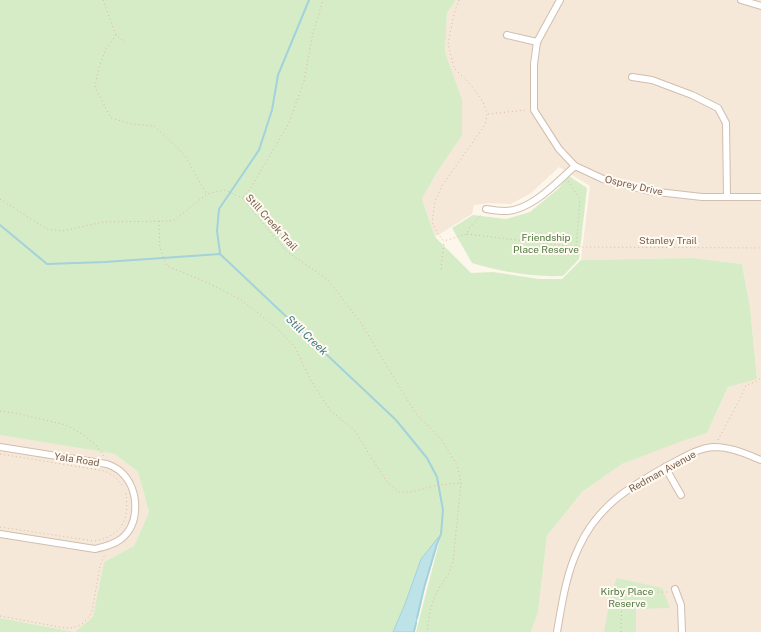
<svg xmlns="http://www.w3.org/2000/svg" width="761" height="632" viewBox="0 0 761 632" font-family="'Public Sans',sans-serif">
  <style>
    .residential { fill: #f5e8d8 }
    .green { fill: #d6ecc7 }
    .water { fill: #bde2e8; stroke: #a3d2db }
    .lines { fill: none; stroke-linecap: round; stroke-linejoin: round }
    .stream { stroke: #a3d2db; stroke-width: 2 }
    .minor-casing { stroke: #d1beaf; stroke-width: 8 }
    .path { stroke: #dab9a3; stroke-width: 1; stroke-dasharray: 1 3; stroke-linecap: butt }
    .minor { stroke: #fff; stroke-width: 6 }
    .labels { text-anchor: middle; stroke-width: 4; stroke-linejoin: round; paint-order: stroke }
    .street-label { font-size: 10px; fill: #7a5d4c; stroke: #fffaf2 }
    .park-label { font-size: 10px; fill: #517a40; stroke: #fffaf2 }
    .water-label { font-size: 11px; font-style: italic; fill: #417b87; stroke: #fffaf2 }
  </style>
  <rect width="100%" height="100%" fill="#fdf6eb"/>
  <g class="residential">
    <polygon points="456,0 761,0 761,632 531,632 538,612 547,536 582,492 622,464 682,440 707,433 728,387 757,378 750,307 742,264 692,258 581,260 590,186 559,167 531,193 511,204 490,203 474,205 472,214 435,237 422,199 437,172 462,99 445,52 447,13"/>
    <polygon points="0,435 115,454 138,472 149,512 134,546 104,562 93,618 75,632 0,618"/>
  </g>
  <g class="green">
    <polygon points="0,0 456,0 447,13 445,52 462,99 462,135 437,172 422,199 435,237 471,273 493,272 539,279 562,279 581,260 692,258 742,264 750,307 757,379 728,387 707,433 682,441 622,464 582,492 547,536 538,612 531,632 416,632 441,535 421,559 405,604 393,632 0,632 0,618 75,632 93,617 104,562 134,546 149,512 138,472 115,454 0,435"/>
    <path d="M569 176 587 188 579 259 565 274 562 276C531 277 502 272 472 263L452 228 473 215 506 219 530 212 558 189Z"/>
    <polygon points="617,578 662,588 670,608 636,609 636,632 604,632 611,592"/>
  </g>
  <polygon class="water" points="441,534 437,544 424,588 414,632 393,632 405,604 421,559"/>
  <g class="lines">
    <g class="stream">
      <polyline points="0,225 47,264 105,262 220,254 396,420 427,458 437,477 443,510 441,534 437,544 424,588 417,618"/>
      <polyline points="220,253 217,231 219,209 259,150 272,110 278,75 309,0"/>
      <polyline points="414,632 416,623"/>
    </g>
    <g class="minor-casing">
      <g id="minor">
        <polyline points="560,0 537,42 534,64 534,110 559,149 575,166 603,179 649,191 702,197 761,197"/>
        <polyline points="741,0 761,6"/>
        <polyline points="507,35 537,42"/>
        <polyline points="632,77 652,80 692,95 718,108 726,123 727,197"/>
        <path d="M486 209C492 210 499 211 505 211 531 211 557 182 575 166"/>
        <path d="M0 447 107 464C112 466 117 468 121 472 139 488 141 523 121 539 113 545 104 547 95 549L0 534"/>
        <polyline points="665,467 681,495"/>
        <polyline points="675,589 681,605 682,632"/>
        <path d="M557 632C562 603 566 574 579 547 598 505 631 486 669 465 684 457 698 448 714 447 731 447 746 454 761 460"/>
      </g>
    </g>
    <g class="path">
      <polyline points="103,0 116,35 125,42"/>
      <polyline points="459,0 454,14 448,44 454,68 471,85 483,102 487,114 485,125 443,184 435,201 432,222 438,234 444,241 467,234 470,227 482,214"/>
      <polyline points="116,35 106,49 99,67 95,87 111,118 132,124 154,126 184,154 206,193"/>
      <polyline points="488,114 526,110"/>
      <polyline points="568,181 580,199 576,246"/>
      <polyline points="243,197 250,189 289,123 304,81 312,37 323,0"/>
      <polyline points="0,199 47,229 62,231 104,222 173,221 207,194 225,190 242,198 286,251 328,280 361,323 416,414 441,439 457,465 461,483 453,562 448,575 439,588 433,601 430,611 427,632"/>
      <polyline points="159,221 160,248 167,266 206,282 240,299 278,329 295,347 310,379 330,410 354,430 386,481 399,492 411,492 438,485 460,483"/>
      <polyline points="467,234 576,247 761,248"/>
      <polyline points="441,269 444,242"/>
      <polyline points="0,411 15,413 66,425 82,434 97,446 105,458"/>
      <polyline points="718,440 739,401 746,385 755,382 761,378"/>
      <polyline points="0,454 105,471 115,477 124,487"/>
      <path d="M0 527 94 541C123 536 131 517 125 490"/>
      <path d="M0 616 65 628C78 629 86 622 92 612L100 566 105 554"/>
      <polyline points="621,632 622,592 669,592"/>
    </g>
    <use href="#minor" class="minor"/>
  </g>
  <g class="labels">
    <g class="street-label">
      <text transform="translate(634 185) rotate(13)" y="4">Osprey Drive</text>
      <text transform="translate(272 222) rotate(48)" y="4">Still Creek Trail</text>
      <text x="668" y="244">Stanley Trail</text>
      <text transform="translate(77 459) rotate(9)" y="4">Yala Road</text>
      <text transform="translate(662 471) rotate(-29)" y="4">Redman Avenue</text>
    </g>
    <g class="park-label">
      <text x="546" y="241">Friendship<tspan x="546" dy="12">Place Reserve</tspan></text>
      <text x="627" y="595">Kirby Place<tspan x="627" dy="12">Reserve</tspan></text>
    </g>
    <g class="water-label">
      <text transform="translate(307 335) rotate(43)" y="4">Still Creek</text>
    </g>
  </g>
</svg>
